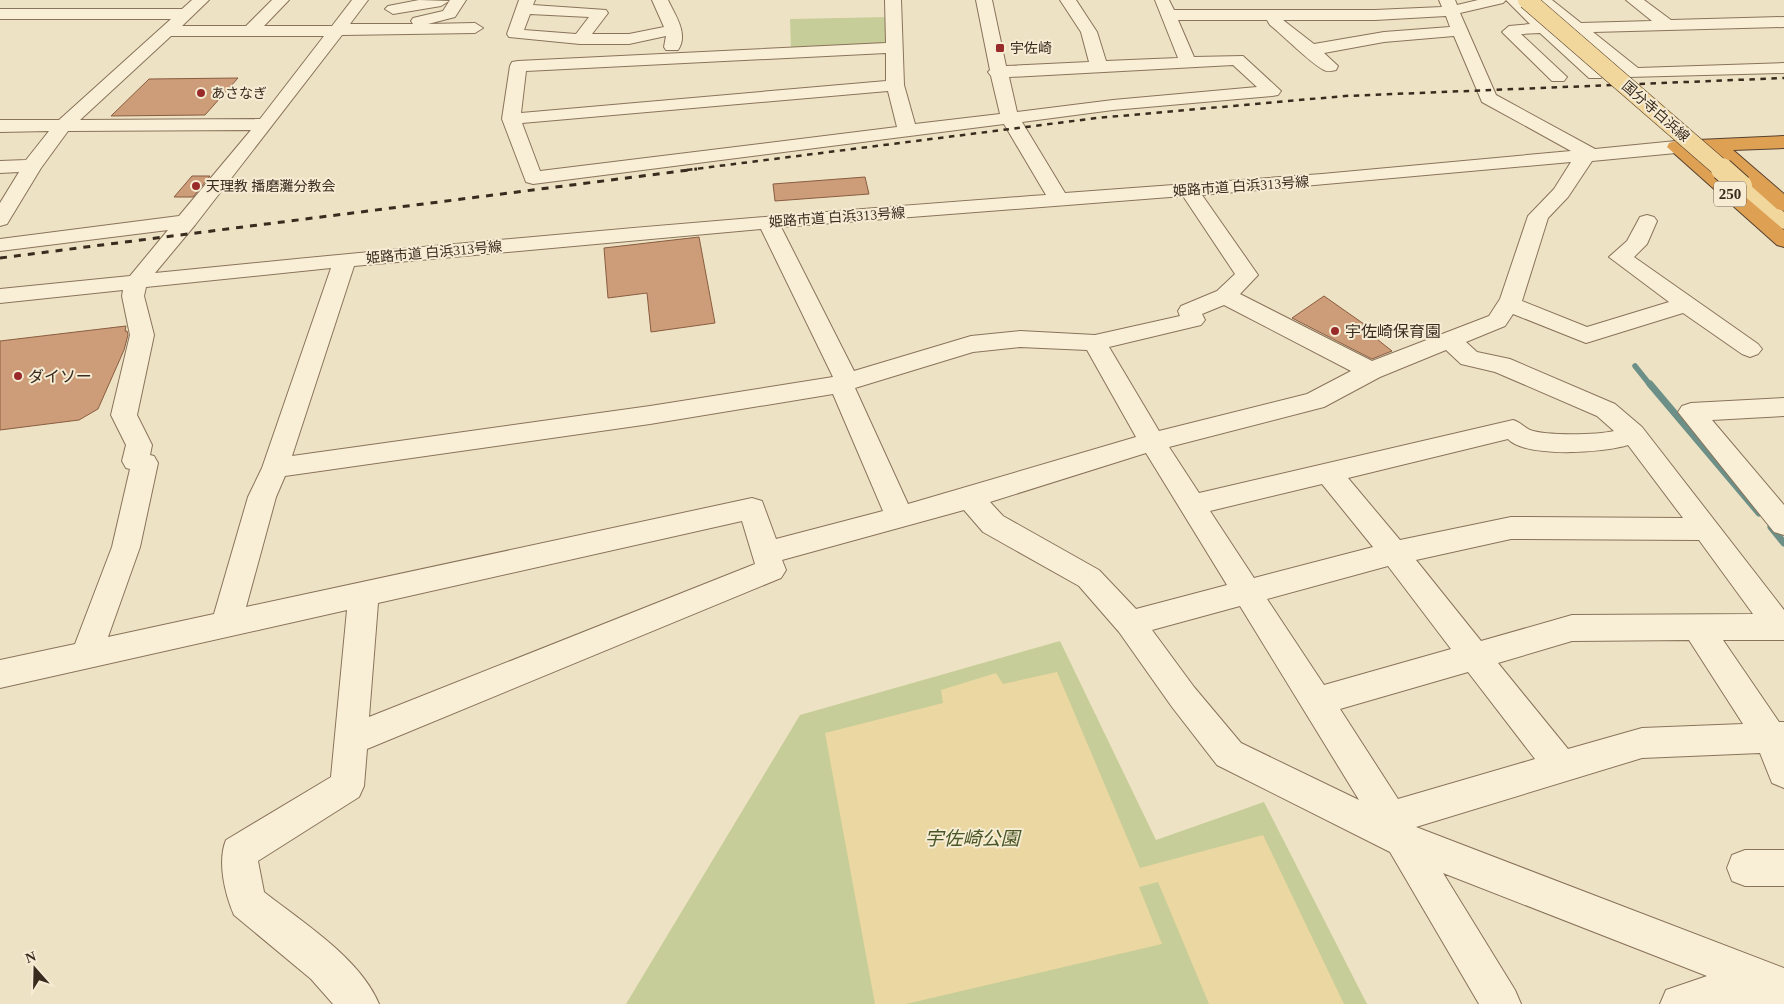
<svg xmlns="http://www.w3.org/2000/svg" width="1784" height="1004" viewBox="0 0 1784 1004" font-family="'Times New Roman','Noto Sans JP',serif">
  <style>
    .green { fill: #c7cd98 }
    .sand { fill: #ead7a1 }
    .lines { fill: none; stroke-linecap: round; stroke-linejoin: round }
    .stream-far1 { stroke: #6c9087; stroke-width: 5.5 }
    .stream { stroke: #6c9087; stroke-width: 7 }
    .building { fill: #cd9c79; stroke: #895d40 }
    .minor-casing { stroke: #89735a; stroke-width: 2 }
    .major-casing { stroke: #57412e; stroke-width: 2 }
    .highway-casing { stroke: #57412e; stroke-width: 2 }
    .minor { fill: #f9efd7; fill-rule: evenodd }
    .major { fill: #f2d79c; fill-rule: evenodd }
    .highway { fill: #dea154; fill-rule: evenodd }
    .rail-far1 { stroke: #392b1e; stroke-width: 2.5; stroke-dasharray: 5.5 5.5; stroke-linecap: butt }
    .rail { stroke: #392b1e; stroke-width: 3; stroke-dasharray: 7 7; stroke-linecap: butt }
    .major-bridge-far1-casing { stroke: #57412e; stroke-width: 19; stroke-linecap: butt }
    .major-bridge-casing { stroke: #57412e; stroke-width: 24; stroke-linecap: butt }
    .major-bridge-far1 { stroke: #f2d79c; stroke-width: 18 }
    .major-bridge { stroke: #f2d79c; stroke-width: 22 }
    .poi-dot { fill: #992a2a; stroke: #f6ecd4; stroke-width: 2 }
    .labels { text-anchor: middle; stroke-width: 4; stroke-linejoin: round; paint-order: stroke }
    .far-poi-label { font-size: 14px; fill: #392b1e; stroke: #f6ecd4; text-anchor: start }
    .far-street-label { font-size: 14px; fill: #392b1e; stroke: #f6ecd4 }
    .shield { fill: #f6ecd4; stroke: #726555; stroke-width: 1 }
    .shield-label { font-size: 15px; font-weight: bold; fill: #392b1e }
    .poi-label { font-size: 16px; fill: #392b1e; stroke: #f6ecd4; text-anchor: start }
    .near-park-label { font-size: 19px; font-style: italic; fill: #495625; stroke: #f6ecd4 }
  </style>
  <rect width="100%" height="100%" fill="#eee2c4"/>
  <g class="green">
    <polygon points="889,17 890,45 791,49 790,19"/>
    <polygon points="1060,641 1156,840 1264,802 1367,1004 626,1004 800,715"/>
  </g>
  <polygon class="sand" points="1057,672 1140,868 1263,835 1344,1004 1209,1004 1158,882 1139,887 1162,944 906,1004 875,1004 825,733 943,703 941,690 996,673 1003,684"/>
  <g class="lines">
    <polyline class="stream-far1" points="1635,366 1651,386"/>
    <g class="stream">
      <polyline points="1650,384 1759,513"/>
      <polyline points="1771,527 1784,543"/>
    </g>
  </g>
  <g class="building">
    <polygon points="238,78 205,115 111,116 149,79"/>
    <polygon points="192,176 210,176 193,197 174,197"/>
    <polygon points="865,177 869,194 775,201 773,184"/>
    <polygon points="699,237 715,323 651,332 647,293 608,298 604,248"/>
    <polygon points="1324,296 1371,329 1368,332 1392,351 1372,359 1292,318"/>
    <polygon points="126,326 125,331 127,331 128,335 124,350 98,409 79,420 0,430 0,341"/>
  </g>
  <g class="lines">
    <g class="minor-casing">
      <g id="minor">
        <path d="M192 0H209L182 26H246L272 0H289L264 26H332L352 0H368L350 24H413L411 21 413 18 443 11 450 0H466L455 17 428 24 475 23 483 28 475 33 342 35 195 225 155 273C452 243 749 217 1046 195L1004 124 533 184 526 182 502 119 510 66 512 62 518 61 886 43 885 0H901L904 85 915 124 1000 114 991 76 988 72 990 70 976 0H992L1006 66 1089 62 1081 32 1060 0H1076L1097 32 1106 61 1178 58 1155 0H1169L1174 10H1375L1442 7 1439 0H1455L1457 5 1478 0H1522L1604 74 1601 78H1589L1540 33 1521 34 1567 77 1564 81H1552L1502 32 1509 26 1530 24 1506 0 1503 3 1460 13 1496 95 1595 149 1676 141 1683 143 1685 147 1683 151 1676 153 1592 161 1568 197 1548 218 1522 301 1587 327 1669 302 1609 257 1627 241 1640 217 1647 215 1654 217 1657 221 1647 244 1634 257 1758 344 1762 349 1758 354 1750 357 1742 354 1683 313 1586 343 1513 314 1505 326 1466 342 1477 352 1510 359 1615 404 1642 427 1784 610V640H1723L1779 722H1784V788L1772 783 1760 753 1642 758 1416 827 1784 968V1004H1660L1666 990 1707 976 1443 873 1515 990 1521 1004H1479L1390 852 1217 765 1172 707 1119 632 1079 586 983 532 964 510 782 560 786 570 781 578 367 749 364 786 359 797 258 861 264 892C302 922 360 958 379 1004H333L311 979 234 915C225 894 217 862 226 840L331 777 347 610 0 688V660L75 644 112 547 130 469 126 468 122 461 126 445 111 415 130 335 122 296 123 290 0 303V289L130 276 168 230 0 251V239L179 216 251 130 68 131 41 168 7 224 0 226V203L19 172 0 173V161L26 160 49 131 0 132V120H59L171 19H0V9H182ZM1446 16 1450 27 1384 32 1314 44 1283 20H1375ZM1178 20H1267L1270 25C1284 36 1310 63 1324 70 1328 72 1332 71 1336 70L1338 66 1324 53 1384 42 1454 36 1482 102 1571 151 1322 174 1065 193 1022 122 1113 110 1272 96 1278 95 1281 91 1243 56 1194 57ZM171 36H324L260 119 80 120ZM886 53V81L521 113 526 71ZM1233 65 1257 87 1113 100 1017 112 1009 77ZM888 91 897 127 540 171 522 123ZM1571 162 1554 189 1528 216 1500 299 1489 316 1372 361 1240 294 1258 275 1202 195ZM1183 196 1235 274 1217 291 1181 306 1178 311 1180 316 1095 335 1020 331 971 336 854 371 781 227ZM761 229 833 377 650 406 292 456 354 266ZM331 268 262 468 248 497 214 614 108 637 140 547 158 463 154 456 150 455 152 445 137 415 154 335 144 296 146 287ZM1224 305 1351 371 1307 394 1159 431 1109 347 1201 325 1205 320 1202 314ZM1020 347 1087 350 1136 437 908 504 855 388 973 352ZM1446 350 1461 364 1495 372 1597 416 1614 431C1597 435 1546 436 1530 430 1524 427 1520 422 1513 420L1199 493 1169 447 1324 407 1380 377ZM833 394 883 511 776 539 762 501 752 498 246 607 276 497 285 476 650 424ZM1508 439C1526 458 1603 453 1628 445L1683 518 1511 517 1400 540 1348 478ZM1146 453 1227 585 1136 609 1099 570 1003 516 990 502ZM1322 484 1373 547 1254 578 1210 511ZM742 521 755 564 369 717 378 603ZM1511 539 1699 540 1753 614 1572 615 1481 641 1416 560ZM1388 566 1451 649 1324 685 1267 599ZM1240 606 1359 800 1241 743 1194 687 1152 630ZM1689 640 1743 724 1642 728 1568 749 1498 663 1572 641ZM1468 672 1535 759 1398 799 1340 709Z"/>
        <polygon points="419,0 449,1 441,6 393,14 385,9 388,6"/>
        <path d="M519 0H535L533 5 606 10 608 13 592 34H629L664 27 652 0H668C675 15 689 34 678 50H666L664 47 666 36 629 44H580L509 37 507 34ZM530 14 589 17 576 34 524 30Z"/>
        <polygon points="1534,0 1552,0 1581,23 1652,21 1626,0 1644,0 1671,20 1784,17 1784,27 1593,32 1638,68 1784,63 1784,73 1628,77"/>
        <polygon points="1784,398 1784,416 1712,420 1784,505 1784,535 1774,532 1678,412 1682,406 1691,403"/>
        <polygon points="1745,850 1784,850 1784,886 1745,886 1732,881 1727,868 1732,855"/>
      </g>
    </g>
    <g class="major-casing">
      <polygon id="major" points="1741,180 1748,182 1784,212 1784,229 1777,227 1734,190 1731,186 1734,182"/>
    </g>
    <g class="highway-casing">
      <polygon id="highway" points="1784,136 1784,148 1733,150 1784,194 1784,211 1777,209 1712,151 1693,152 1784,230 1784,247 1777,245 1667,147 1669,143 1676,141"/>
    </g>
    <use href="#minor" class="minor"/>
    <use href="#major" class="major"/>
    <use href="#highway" class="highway"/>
    <polyline class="rail-far1" points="687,170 1097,118 1345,96 1784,78"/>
    <polyline class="rail" points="0,258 697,169"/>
    <g class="major-bridge-far1-casing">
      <polyline id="major-bridge-far1" points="1527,0 1723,170"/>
    </g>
    <g class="major-bridge-casing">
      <polyline id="major-bridge" points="1722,169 1741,186"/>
    </g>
    <use href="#major-bridge-far1" class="major-bridge-far1"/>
    <use href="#major-bridge" class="major-bridge"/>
  </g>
  <g class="poi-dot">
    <rect x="995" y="43" width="10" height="10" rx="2.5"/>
    <circle cx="201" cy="93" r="5"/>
    <circle cx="196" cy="186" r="5"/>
    <circle cx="1335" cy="331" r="5"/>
    <circle cx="18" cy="376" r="5"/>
  </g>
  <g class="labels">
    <g class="far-poi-label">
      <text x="1010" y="53">宇佐崎</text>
      <text x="211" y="98">あさなぎ</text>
      <text x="206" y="191">天理教 播磨灘分教会</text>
    </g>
    <g class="far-street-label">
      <text transform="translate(1656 111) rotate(41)" y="5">国分寺白浜線</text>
      <text transform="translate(1241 186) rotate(-4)" y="5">姫路市道 白浜313号線</text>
      <text transform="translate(837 217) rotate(-4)" y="5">姫路市道 白浜313号線</text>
      <text transform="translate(434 252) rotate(-5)" y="5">姫路市道 白浜313号線</text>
    </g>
    <rect class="shield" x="1714" y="181.5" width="32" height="25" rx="4"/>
    <g class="shield-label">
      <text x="1730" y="199">250</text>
    </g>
    <g class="poi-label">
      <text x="1345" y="337">宇佐崎保育園</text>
      <text x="28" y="382">ダイソー</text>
    </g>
    <g class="near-park-label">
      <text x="972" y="845">宇佐崎公園</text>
    </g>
  </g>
  <g transform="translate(35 969) rotate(340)" stroke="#f6ecd4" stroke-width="4" paint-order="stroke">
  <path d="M0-4L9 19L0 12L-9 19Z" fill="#392b1e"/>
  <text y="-8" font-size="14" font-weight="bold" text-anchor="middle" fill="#392b1e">N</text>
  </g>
</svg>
